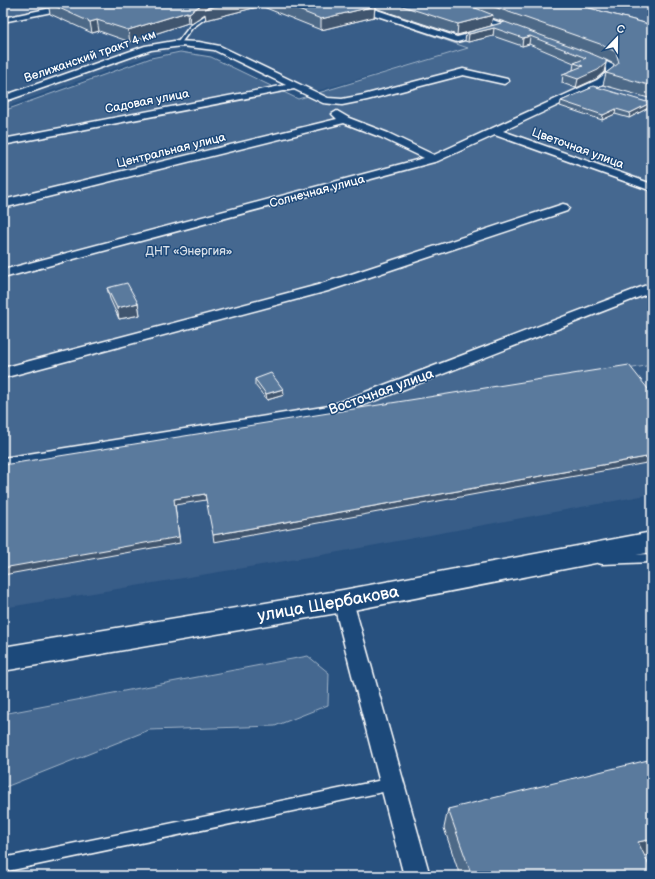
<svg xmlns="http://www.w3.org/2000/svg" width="655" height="879" viewBox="0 0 655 879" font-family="'Balsamiq Sans',sans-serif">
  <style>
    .built { fill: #375d88 }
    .green { fill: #446890; stroke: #a2b4c8 }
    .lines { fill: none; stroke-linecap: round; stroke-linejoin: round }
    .lane-casing { stroke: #fff; stroke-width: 3 }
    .street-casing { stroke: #fff; stroke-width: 3 }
    .primary-casing { stroke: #fff; stroke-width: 3 }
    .lane { fill: #1f4a7a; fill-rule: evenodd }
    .street { fill: #1f4a7a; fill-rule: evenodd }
    .primary { fill: #1f4a7a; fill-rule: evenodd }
    .wall { fill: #4d6987; stroke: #fff; fill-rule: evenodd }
    .shaded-wall { fill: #3f556e; stroke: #fff }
    .building { fill: #5a7a9d; stroke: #fff }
    .labels { text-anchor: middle; stroke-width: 3; stroke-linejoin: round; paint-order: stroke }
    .far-street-label { font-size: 12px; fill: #fff; stroke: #1f4a7a }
    .far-park-label { font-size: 12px; fill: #dae1e9; stroke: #1f4a7a }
    .street-label { font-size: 14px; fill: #fff; stroke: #1f4a7a }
    .near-street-label { font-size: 17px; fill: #fff; stroke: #1f4a7a }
  </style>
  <rect width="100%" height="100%" fill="#28517f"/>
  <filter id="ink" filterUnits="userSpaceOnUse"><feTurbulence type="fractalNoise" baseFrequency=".025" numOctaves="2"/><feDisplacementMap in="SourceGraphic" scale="8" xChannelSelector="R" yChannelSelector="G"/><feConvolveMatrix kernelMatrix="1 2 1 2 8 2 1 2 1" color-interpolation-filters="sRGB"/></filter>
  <g filter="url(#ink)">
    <g class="built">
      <polygon points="91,3 338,3 468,48 303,95 219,55 186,49 151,55 3,108 3,20"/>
      <polygon points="652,365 652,494 333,553 3,608 3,468"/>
    </g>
    <g class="green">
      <polygon points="7,3 78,3 3,18 3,14 9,5"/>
      <polygon points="338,3 652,3 652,365 3,468 3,111 151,58 180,52 211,57 298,99 468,48"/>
      <polygon points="308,656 329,673 328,705 275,726 149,730 3,788 3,714"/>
    </g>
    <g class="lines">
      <g class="lane-casing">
        <g id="lane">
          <polygon points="210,8 212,8 213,13 192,28 181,43 177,43 190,26 210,12"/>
          <polygon points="652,554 652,562 602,564 598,563 597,560 598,557 602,556"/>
          <polygon points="392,778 397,779 398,784 397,789 392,790 3,872 3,858"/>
        </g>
      </g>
      <g class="street-casing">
        <g id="street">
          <polygon points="75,3 90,3 86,5 3,22 3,18"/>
          <polygon points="350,3 356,3 457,37 488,29 492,31 491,33 457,42 350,7"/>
          <polygon points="436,3 447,3 525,32 524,34 518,34"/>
          <polygon points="639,3 652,3 652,7 640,5"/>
          <polygon points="174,41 199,42 220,46 328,98 342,99 363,95 463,69 507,79 509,81 504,84 463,75 367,100 342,105 323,103 294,89 3,145 3,139 286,85 214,50 182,46 151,50 3,102 3,96 145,46"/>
          <polygon points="585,52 613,65 615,74 603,84 503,131 652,184 652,191 495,135 438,161 3,278 3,270 424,158 380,137 344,123 3,208 3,200 337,119 332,114 337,111 349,118 388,133 434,155 597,80 606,73 606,68 582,57 581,55 582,53"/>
          <polygon points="563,204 567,205 569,208 567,211 328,291 3,378 3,368 318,285"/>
          <polygon points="652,283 652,292 338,415 3,470 3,458 329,406"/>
          <polygon points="343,593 350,595 353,601 430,876 404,876 333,601 336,595"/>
        </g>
      </g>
      <g class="primary-casing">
        <polygon id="primary" points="652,532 652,552 343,612 3,671 3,647 343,590"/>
      </g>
      <use href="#lane" class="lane"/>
      <use href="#street" class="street"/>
      <use href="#primary" class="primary"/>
    </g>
    <g class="wall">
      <path d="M48 3H571L652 25V99L603 85 606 73 614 67V64L606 60V63L604 72 596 79 576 88 562 83 563 74 573 70 574 63 529 44 522 46 493 36 468 42 465 41 466 33 457 35 375 8 374 17 321 30 261 6 206 20 205 14 190 24 188 23 130 42 99 31 92 33 50 14ZM208 4H211L208 7ZM492 18 505 22 491 26Z"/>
      <polygon points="589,88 650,103 648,108 629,118 615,114 602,120 560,106 561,101 589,89"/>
      <polygon points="107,288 138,303 140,315 119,319 110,299"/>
      <polygon points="255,379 284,395 267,400 255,385"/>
      <polygon points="448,809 645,856 652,876 460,876 444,828"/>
    </g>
    <g class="shaded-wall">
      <polygon points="204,3 208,3 208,8 229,3 261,3 261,6 206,20 205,14 190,24 189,13"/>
      <polygon points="375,6 374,17 321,30 321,19"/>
      <polygon points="187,12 188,23 130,42 128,30"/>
      <polygon points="493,15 491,26 457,35 458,24"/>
      <polygon points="97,20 99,31 92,33 90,22"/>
      <polygon points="494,28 493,36 468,42 469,34"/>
      <polygon points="530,36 529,44 522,46 523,38"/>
      <polygon points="606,63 604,72 596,79 576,88 578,79"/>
      <polygon points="650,103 648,108 629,118 630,113"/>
      <polygon points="616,109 615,114 602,120 603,115"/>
      <polygon points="138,303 140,315 119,319 117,308"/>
      <polygon points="283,389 284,395 267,400 266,394"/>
      <polygon points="652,456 652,462 214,542 213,535"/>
      <polygon points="205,494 206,500 175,505 180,543 3,575 3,568 174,499"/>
      <polygon points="652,839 652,854 626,861 638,842"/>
    </g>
    <g class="building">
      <polygon points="48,3 204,3 189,13 187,12 128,30 97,20 90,22"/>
      <polygon points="213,3 229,3 205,9"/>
      <polygon points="281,3 366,3 375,6 321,19"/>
      <polygon points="393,3 463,3 493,15 458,24"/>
      <polygon points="483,3 571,3 652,25 652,86 606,73 619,63 616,52 600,44"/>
      <polygon points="505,22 592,54 606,60 606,63 598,70 578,79 563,74 583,66 574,63 586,58 530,36 523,38 494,28 469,34 466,33"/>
      <polygon points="593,86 650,103 630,113 616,109 603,115 561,101 591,88 589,88"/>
      <polygon points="127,283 138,303 117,308 107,288"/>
      <polygon points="629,365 652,394 652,456 213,535 205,494 174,499 179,537 3,568 3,465"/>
      <polygon points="271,373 283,389 266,394 255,379"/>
      <polygon points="652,759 652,839 638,842 652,871 652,876 472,876 448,809"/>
      <polygon points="255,873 255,876 244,876"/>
    </g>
  </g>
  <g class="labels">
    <g class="far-street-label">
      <text transform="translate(90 56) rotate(-19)" y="4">Велижанский тракт 4 км</text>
      <text transform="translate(147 101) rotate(-11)" y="4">Садовая улица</text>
      <text transform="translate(578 148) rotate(20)" y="4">Цветочная улица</text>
      <text transform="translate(171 150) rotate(-14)" y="4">Центральная улица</text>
      <text transform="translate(317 191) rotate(-15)" y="4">Солнечная улица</text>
    </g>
    <g class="far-park-label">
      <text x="189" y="255">ДНТ «Энергия»</text>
    </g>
    <g class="street-label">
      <text transform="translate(381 391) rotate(-20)" y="5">Восточная улица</text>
    </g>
    <g class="near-street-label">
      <text transform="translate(328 603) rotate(-10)" y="6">улица Щербакова</text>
    </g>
  </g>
  <rect width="655" height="879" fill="none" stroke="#1f4a7a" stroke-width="16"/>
  <rect x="8" y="8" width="639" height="863" fill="none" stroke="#fff" stroke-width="1.5" filter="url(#ink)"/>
  <g transform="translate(617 38) rotate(22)" stroke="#1f4a7a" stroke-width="3" paint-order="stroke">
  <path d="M0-3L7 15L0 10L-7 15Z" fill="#ffffff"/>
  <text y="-6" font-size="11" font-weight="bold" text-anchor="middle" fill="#ffffff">С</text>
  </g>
</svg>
